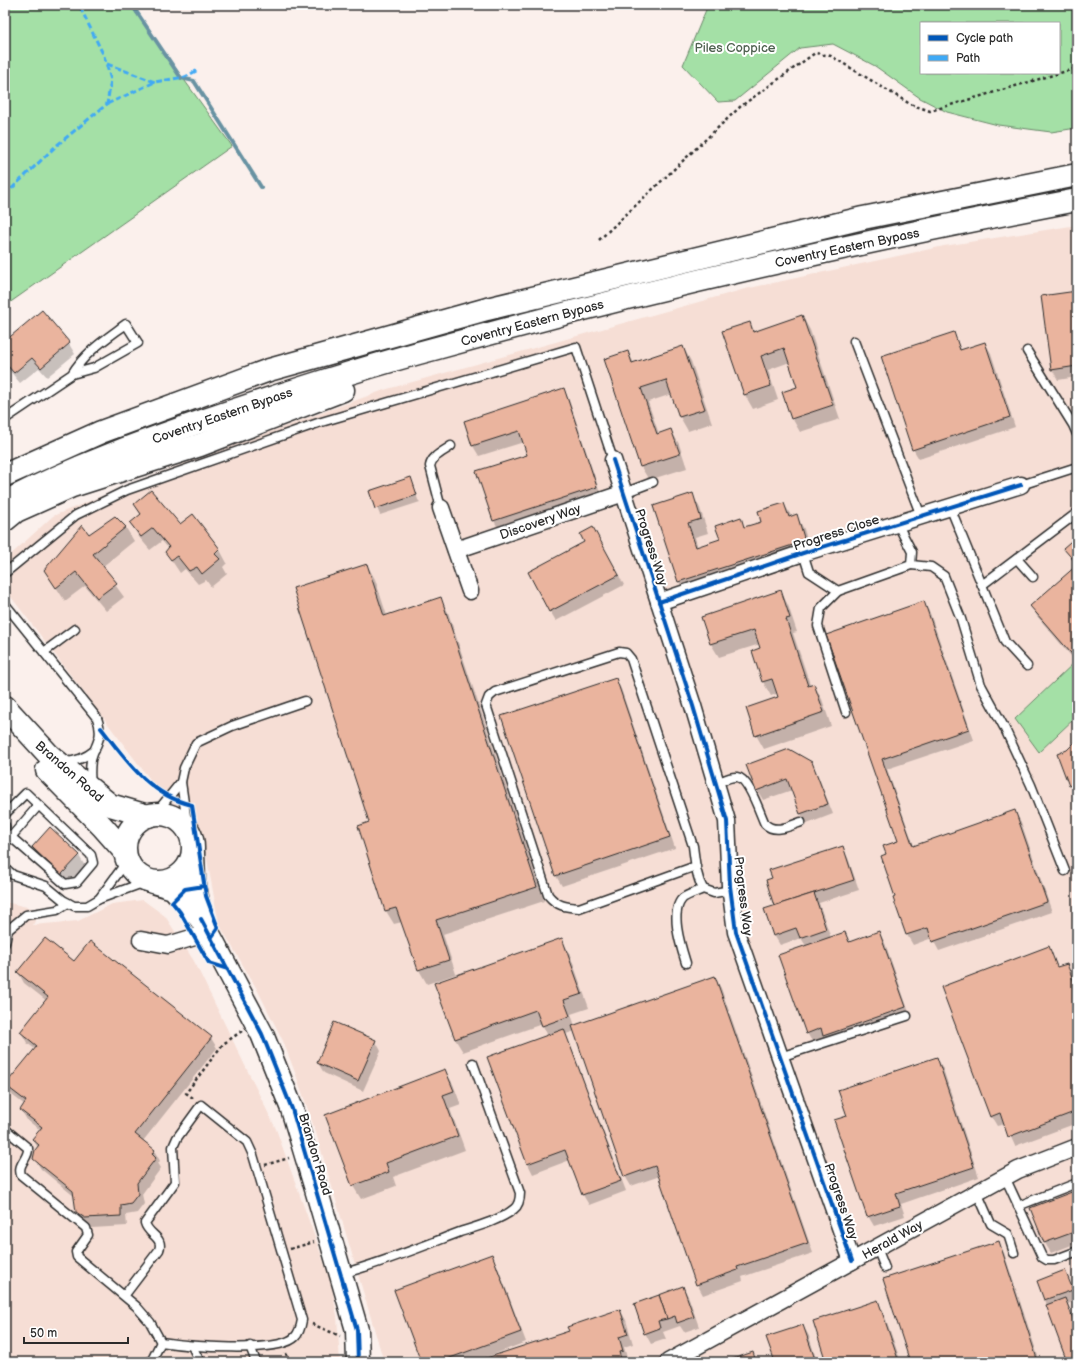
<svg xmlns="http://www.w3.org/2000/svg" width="1082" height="1367" viewBox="0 0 1082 1367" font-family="'Balsamiq Sans',sans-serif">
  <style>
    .built { fill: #f6ded5 }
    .green { fill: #a4e0a6; stroke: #688668; fill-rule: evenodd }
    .shadow { fill: #0003 }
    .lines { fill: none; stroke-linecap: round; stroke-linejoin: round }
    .stream { stroke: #6892a2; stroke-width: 4 }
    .building { fill: #eab49e; stroke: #2b2b2b }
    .lane-casing { stroke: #2b2b2b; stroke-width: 11 }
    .street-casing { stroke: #2b2b2b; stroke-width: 19 }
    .primary-casing { stroke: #2b2b2b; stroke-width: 25 }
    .highway-casing { stroke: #2b2b2b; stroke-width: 25 }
    .path { stroke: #2b2b2b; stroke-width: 2.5; stroke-dasharray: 3 3; stroke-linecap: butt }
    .lane { stroke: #fff; stroke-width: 8 }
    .street { stroke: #fff; stroke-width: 16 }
    .primary { stroke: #fff; stroke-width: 22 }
    .highway { stroke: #fff; stroke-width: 22 }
    .quiet { stroke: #3fa9f5; stroke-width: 3; stroke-dasharray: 6 3; stroke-linecap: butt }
    .cycleway-casing { stroke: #fff; stroke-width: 6 }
    .cycleway { stroke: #0057b8; stroke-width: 4 }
    .labels { text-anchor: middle; stroke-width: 4; stroke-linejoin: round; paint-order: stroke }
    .park-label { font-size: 13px; fill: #4f6150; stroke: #fff }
    .street-label { font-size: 13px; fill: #2b2b2b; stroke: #fff }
  </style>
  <rect width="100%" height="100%" fill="#fbf0ec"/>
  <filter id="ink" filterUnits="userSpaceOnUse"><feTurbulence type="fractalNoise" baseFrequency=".025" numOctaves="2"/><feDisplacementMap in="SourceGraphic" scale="8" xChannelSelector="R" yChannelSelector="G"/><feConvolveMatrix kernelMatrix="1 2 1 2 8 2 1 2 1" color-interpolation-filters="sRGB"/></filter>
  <g filter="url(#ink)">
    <g class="built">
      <polygon points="1077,225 1077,660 1039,751 1077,716 1077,1362 384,1362 316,1133 296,1075 283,1041 258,991 219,924 201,827 159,791 5,589 5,560 53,516 150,476 384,390 745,289 944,246"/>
      <polygon points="143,900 165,916 194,961 276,1129 331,1282 337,1316 340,1362 5,1362 5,902 40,910 33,925 78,921 112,904"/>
    </g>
    <g class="green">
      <polygon points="5,5 130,5 232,146 5,306"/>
      <path d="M708 5H1077V128L1051 132 998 125 947 112 920 98 875 66 833 44 800 48 735 101 718 102 683 65ZM921 23H1059V73H921Z"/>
      <polygon points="1077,660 1077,716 1039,752 1015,719"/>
    </g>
    <g class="shadow">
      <polygon points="1077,292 1077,377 1058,380 1052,369"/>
      <polygon points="42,311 69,344 75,354 47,377 39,368 20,383 5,365 5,342"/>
      <polygon points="802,316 810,330 840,419 800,432 792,418 799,387 790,362 768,370 778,400 753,409 745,395 724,332 750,323 755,332"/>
      <polygon points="953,333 962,351 985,343 991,353 1015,427 919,459 913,449"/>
      <polygon points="683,347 691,361 712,423 688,431 680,417 672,394 648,402 659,434 671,430 679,444 687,468 649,480 641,467 605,360 628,352 634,363"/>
      <polygon points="564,389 569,400 602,498 500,531 494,521 477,472 528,455 524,442 479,456 473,446 465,422"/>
      <polygon points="411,478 418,500 420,502 380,515 370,491"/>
      <polygon points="692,494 700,508 708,533 695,537 698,548 721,540 740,519 745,528 763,522 784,504 792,517 796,515 804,529 812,555 687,595 679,582 655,506"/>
      <polygon points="135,505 180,525 212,558 220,550 227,563 223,567 227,574 211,587 206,580 198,584 185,569 180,573 166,552 169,549 162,541 150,550 139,537 131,524 141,515"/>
      <polygon points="115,517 126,528 134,541 102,567 124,597 106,611 85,586 65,601 45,570"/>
      <polygon points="1077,537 1077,663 1037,616 1031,606 1077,566 1064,548"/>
      <polygon points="599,538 624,585 556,621 550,611"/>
      <polygon points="367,565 375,579 387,616 440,598 448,612 544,901 443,934 456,974 427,984 419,970 402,922 394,924 386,911 370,823"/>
      <polygon points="780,591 788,605 797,632 793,633 811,687 814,685 822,699 831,726 764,749 756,735 779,698 778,693 771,696 763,682 753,651 762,649 760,644 719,657 711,644 702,617"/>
      <polygon points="924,603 930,613 974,740 887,769 914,846 1015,812 1021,822 1052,912 939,951 932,938 913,945 907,935 887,855 899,842 827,636"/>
      <polygon points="615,679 621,689 675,848 562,886 556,876"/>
      <polygon points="1077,742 1077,795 1076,795 1070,785 1068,751"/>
      <polygon points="811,763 817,773 833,814 807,824 801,814 792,790 763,800 757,790"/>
      <polygon points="33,847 79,856 85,866 67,884 39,857"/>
      <polygon points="842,847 848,858 859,890 819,903 831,938 845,933 850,942 879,932 885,943 911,1018 830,1046 826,1039 813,1043 807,1033 806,946 801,938 780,945 774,935 776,907 773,878"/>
      <polygon points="561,939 569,952 589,1008 571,1014 575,1026 715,978 721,988 813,1253 742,1277 743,1281 703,1295 697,1284 660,1176 631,1186 625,1176 575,1031 566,1034 626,1191 589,1205 583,1195 570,1160 533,1174 528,1164 488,1058 548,1036 542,1024 463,1052 455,1039"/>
      <polygon points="1048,947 1058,968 1066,965 1077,987 1077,1123 1015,1146 1005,1124 997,1126 991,1116"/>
      <polygon points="74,963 211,1038 217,1048 143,1141 154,1150 160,1161 158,1163 161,1168 142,1194 144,1204 137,1213 126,1215 127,1226 92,1228 83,1222 77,1211 75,1197 41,1169 34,1158 38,1148 33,1139 40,1130 27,1120 21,1110 25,1105 12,1095 6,1085 35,1049 27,1043 21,1032 47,1001 24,983 18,972"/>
      <polygon points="375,1040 381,1051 363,1091 324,1073 318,1063"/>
      <polygon points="937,1058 943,1069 979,1177 901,1204 905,1216 874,1226 868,1216 848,1116"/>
      <polygon points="445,1071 453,1084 461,1105 450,1109 465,1150 393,1177 396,1186 361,1199 353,1186"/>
      <polygon points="1077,1191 1077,1243 1051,1253 1045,1243 1032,1208"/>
      <polygon points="998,1243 1004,1253 1040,1362 911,1362"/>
      <polygon points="491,1255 497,1265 526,1342 479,1360 479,1361 570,1331 620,1310 626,1320 633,1344 624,1347 628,1361 422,1362"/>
      <polygon points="1065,1271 1077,1298 1077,1300 1068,1304 1077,1326 1077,1362 1068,1362 1038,1281"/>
      <polygon points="683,1287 689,1298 699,1327 684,1332 680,1326 663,1332 666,1339 651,1344 645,1333"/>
      <polygon points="877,1301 883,1311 901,1362 828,1362"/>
      <polygon points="803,1326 809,1336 817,1362 776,1362"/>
    </g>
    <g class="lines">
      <polyline class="stream" points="132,5 181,78 194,81 261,187"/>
    </g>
    <g class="building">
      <polygon points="1077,291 1077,366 1051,370 1041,296"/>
      <polygon points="42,310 70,343 41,368 32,358 14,373 5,363 5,341"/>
      <polygon points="802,315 833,405 791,419 782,392 797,387 784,348 761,356 771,386 744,395 722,331 750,322 753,332"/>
      <polygon points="954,332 960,350 985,342 1010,417 912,450 881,356"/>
      <polygon points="683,346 705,409 679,417 666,380 641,388 657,434 671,429 680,454 640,467 604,359 628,351 632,363"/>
      <polygon points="564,388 597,487 493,521 476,471 527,455 519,431 472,446 464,421"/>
      <polygon points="411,477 417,495 375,509 369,491"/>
      <polygon points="151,490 180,524 193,514 220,549 215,554 220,559 202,574 197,567 189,571 177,556 171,560 165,552 169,547 153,528 141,537 130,523 141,514 134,504"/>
      <polygon points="693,493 701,519 688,523 696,547 720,539 715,526 741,517 744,527 761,522 758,511 784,503 789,517 797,514 805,541 678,582 653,506"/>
      <polygon points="115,516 126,527 93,554 117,583 97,598 76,572 56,588 44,570 82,525 89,534"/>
      <polygon points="593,527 619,575 549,612 528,572 584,542 580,534"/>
      <polygon points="1077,536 1077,564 1063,548"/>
      <polygon points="367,564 384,616 441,597 537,887 436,920 449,960 418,970 396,908 385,911 358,826 369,822 293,588"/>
      <polygon points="1077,565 1077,660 1030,606"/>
      <polygon points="781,590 790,618 786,619 808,686 814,684 824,712 755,736 746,708 778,697 772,679 762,682 752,651 760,648 754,630 710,644 701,617"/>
      <polygon points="924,601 969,729 882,759 913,846 1015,810 1047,902 932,942 928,928 906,935 893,898 895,897 881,856 886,854 883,846 898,841 826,635"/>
      <polygon points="616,678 670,837 555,876 501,716"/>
      <polygon points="1077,740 1077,783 1069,786 1057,754 1067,750"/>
      <polygon points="789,749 812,762 828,804 800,814 787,779 756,791 746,765"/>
      <polygon points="50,827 80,855 61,875 32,847"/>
      <polygon points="843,846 854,880 774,906 766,880 772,878 769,870"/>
      <polygon points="814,893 826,929 800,938 796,928 773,936 764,909"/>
      <polygon points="879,931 906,1007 823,1036 821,1028 806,1034 778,955 845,932 849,942"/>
      <polygon points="45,938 74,961 90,941 212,1037 135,1134 155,1150 152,1154 156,1158 137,1183 138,1194 131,1203 121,1205 121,1216 85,1218 76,1212 73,1191 33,1159 35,1150 39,1145 32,1139 42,1127 20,1110 26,1101 5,1085 37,1046 20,1032 48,997 17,972"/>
      <polygon points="562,938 582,994 564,1000 570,1016 542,1026 536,1010 455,1039 434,983"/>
      <polygon points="1049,946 1057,967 1067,964 1077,990 1077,1111 1008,1137 1000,1113 990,1117 941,987"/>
      <polygon points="715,976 808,1243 737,1267 738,1270 696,1285 655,1166 624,1177 572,1026"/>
      <polygon points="334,1022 376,1040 358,1081 317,1063"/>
      <polygon points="564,1029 621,1181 582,1195 565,1150 527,1164 487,1057"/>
      <polygon points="937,1057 974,1167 896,1193 900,1206 867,1217 834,1120 847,1116 838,1090"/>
      <polygon points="445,1069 454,1091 443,1095 458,1136 386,1163 389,1172 352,1186 325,1115"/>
      <polygon points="1077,1190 1077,1231 1044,1243 1030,1208"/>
      <polygon points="999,1241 1038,1362 910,1362 883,1279"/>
      <polygon points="492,1254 521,1332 439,1362 421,1362 394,1290"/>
      <polygon points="1065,1270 1073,1290 1044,1300 1037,1281"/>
      <polygon points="683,1286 694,1317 677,1323 675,1316 667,1319 659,1295"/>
      <polygon points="659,1295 667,1319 658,1321 660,1328 644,1334 634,1304"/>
      <polygon points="1065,1298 1077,1329 1077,1360 1073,1362 1067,1362 1046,1305"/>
      <polygon points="878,1300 899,1362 826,1362 813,1321"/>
      <polygon points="620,1309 628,1334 619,1337 623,1351 619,1352 621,1359 614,1362 579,1362 577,1358 564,1362 474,1362 569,1331 567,1327"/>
      <polygon points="803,1325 816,1362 775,1362 766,1337"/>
      <polygon points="753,1352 756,1362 724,1362"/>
    </g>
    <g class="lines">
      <g class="lane-casing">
        <g id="lane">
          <polyline points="854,341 921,516"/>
          <polyline points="1027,351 1073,425 1077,434"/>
          <path d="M5 419 72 374 94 368 138 343 126 324C106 339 85 352 72 374"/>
          <polyline points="1021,485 1077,467"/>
          <polyline points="624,493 653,482"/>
          <polyline points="950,507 982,585 1077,513"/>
          <path d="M441 508 430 466C432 456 443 452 451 446"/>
          <polyline points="803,553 809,572 838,591 911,565 912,552 897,523"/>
          <polyline points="1017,559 1033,577"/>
          <polyline points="911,565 931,567 944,576 961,619 981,685 1004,727 1031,785 1065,871"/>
          <polyline points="5,573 76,515 127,490 318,423 576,347 613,460"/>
          <polyline points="982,585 1005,642 1027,666"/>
          <polyline points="838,591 821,608 818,626 846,712"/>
          <path d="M5 604 97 718C104 738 96 742 91 760 90 768 90 777 91 785"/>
          <polyline points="44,652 75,629"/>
          <path d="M64 762C77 761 85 758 95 750"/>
          <path d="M716 783C722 781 730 776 737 777 749 778 760 814 765 824 775 834 790 826 801 822"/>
          <polyline points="5,814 26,793 91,855 93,863 77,882 65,884 11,837"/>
          <polyline points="155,814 181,782"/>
          <polyline points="5,826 5,841"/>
          <polyline points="188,830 181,782 184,768 196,743 232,726 305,701"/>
          <polyline points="7,834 11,837 38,806"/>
          <path d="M696 866 579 908C565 907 557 906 548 895L486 705 489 697 495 692 619 652 626 653 631 659 693 846C695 861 696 876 703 889L714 893 731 890"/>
          <polyline points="5,868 13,875 46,886 63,900 74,906 87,906 99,899 148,881"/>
          <polyline points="99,899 127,861"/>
          <polyline points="5,929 8,930 26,915 57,910 68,903"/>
          <polyline points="5,943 8,930"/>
          <path d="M686 963C681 947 669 911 683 898 688 894 697 892 703 889"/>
          <polyline points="780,1057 907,1016"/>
          <path d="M5 1129 28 1148C29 1159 17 1163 21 1175L86 1228 88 1235 76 1252 77 1257 136 1306 150 1322 161 1342C186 1346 278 1354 295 1337 299 1333 301 1326 302 1320L253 1155 247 1142 201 1105 177 1138 173 1147 175 1182 145 1223C148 1235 164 1237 159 1250L124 1296"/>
          <polyline points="1005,1177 1042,1257 1047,1260 1054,1260 1075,1252"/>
          <polyline points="977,1192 991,1224 1008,1234 1014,1253"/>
          <polyline points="1018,1206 1077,1183"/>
          <polyline points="877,1248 885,1268"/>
          <path d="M341 1274C382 1263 421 1247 460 1232 476 1227 501 1220 514 1209 519 1205 520 1199 520 1193L473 1063"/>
          <polyline points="192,1346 200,1362"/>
          <polyline points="250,1346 256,1362"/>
          <polyline points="151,1362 161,1342"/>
        </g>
      </g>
      <g class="street-casing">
        <g id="street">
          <polyline points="613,460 693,706 727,821 730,886 736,932 852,1261"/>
          <polyline points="441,508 470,591"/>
          <polyline points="456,550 624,493"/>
          <polyline points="659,602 803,553 1021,485"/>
          <polyline points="141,940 168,945 208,933"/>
          <polyline points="668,1362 1018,1170 1077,1147"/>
        </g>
      </g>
      <g class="primary-casing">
        <g id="primary">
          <polyline points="5,707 49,755 110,805 148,816"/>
          <polyline points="47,770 102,826 125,852"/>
          <circle cx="159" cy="848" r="34"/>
          <polyline points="193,854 194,880 201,919"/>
          <polyline points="153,882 173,888 201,919 262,1034 292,1109 316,1189 357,1330 358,1362"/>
        </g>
      </g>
      <g class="highway-casing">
        <g id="highway">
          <polyline points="5,475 101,432 269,370 487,309 863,218 1077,175"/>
          <path d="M5 502C74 466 149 439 223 414 294 390 365 367 437 348 649 289 862 241 1077 200"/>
          <polyline points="5,520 16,511 72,486 200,445 343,390"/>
        </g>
      </g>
      <g class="path">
        <polyline points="599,240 741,106 815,53 831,56 910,104 930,111 1077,68"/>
        <polyline points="193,1098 186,1093 223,1044 242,1031"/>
        <polyline points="265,1165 289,1158"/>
        <polyline points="290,1249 314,1242"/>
        <polyline points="312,1324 340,1336"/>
        <polyline points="286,1353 288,1362"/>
        <polyline points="16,1362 18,1360"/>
      </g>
      <use href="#lane" class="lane"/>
      <use href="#street" class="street"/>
      <use href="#primary" class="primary"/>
      <use href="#highway" class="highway"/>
      <g class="quiet">
        <polyline points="107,64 155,82"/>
        <polyline points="107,104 155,82 185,77 198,70"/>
        <polyline points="5,195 56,146 107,104 111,80 104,56 79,5"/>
      </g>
      <g class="cycleway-casing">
        <g id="cycleway">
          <polyline points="613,460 693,706 727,821 730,886 736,932 852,1261"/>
          <polyline points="659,602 803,553 1021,485"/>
          <path d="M101 728C125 759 150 796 192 805L206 896 218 928 211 938"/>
          <polyline points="204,886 185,889 172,902 180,912 209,963 228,969"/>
          <polyline points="201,919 262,1034 292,1109 357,1330 358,1362"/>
        </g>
      </g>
      <use href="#cycleway" class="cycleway"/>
    </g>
  </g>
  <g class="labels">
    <g class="park-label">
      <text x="735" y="52">Piles Coppice</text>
    </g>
    <g class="street-label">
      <text transform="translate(847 247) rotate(-12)" y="5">Coventry Eastern Bypass</text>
      <text transform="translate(532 322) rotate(-15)" y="5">Coventry Eastern Bypass</text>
      <text transform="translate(222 415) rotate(-19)" y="5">Coventry Eastern Bypass</text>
      <text transform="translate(540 521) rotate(-19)" y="5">Discovery Way</text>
      <text transform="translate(836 532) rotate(-18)" y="5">Progress Close</text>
      <text transform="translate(652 547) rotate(72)" y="5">Progress Way</text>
      <text transform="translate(70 771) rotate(41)" y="5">Brandon Road</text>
      <text transform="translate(744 896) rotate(83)" y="5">Progress Way</text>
      <text transform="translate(316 1154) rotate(73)" y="5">Brandon Road</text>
      <text transform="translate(842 1201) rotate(71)" y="5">Progress Way</text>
      <text transform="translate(892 1239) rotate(-29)" y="5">Herald Way</text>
    </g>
  </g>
  <rect width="1082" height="1367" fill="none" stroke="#fff" stroke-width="20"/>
  <rect x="10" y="10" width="1062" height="1347" fill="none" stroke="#2b2b2b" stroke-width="1.5" filter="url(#ink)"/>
  <rect x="920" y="22" width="140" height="52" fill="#ffffff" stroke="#aaaaaa"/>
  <rect x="928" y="35" width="20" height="6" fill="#0057b8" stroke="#aaaaaa"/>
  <text x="956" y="42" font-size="12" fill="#2b2b2b">Cycle path</text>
  <rect x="928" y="55" width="20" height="6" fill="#3fa9f5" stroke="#aaaaaa"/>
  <text x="956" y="62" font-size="12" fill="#2b2b2b">Path</text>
  <path d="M24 1337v6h104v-6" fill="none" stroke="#2b2b2b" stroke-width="2"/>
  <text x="30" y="1337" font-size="12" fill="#2b2b2b" stroke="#ffffff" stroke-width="3" paint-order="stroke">50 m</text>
</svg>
